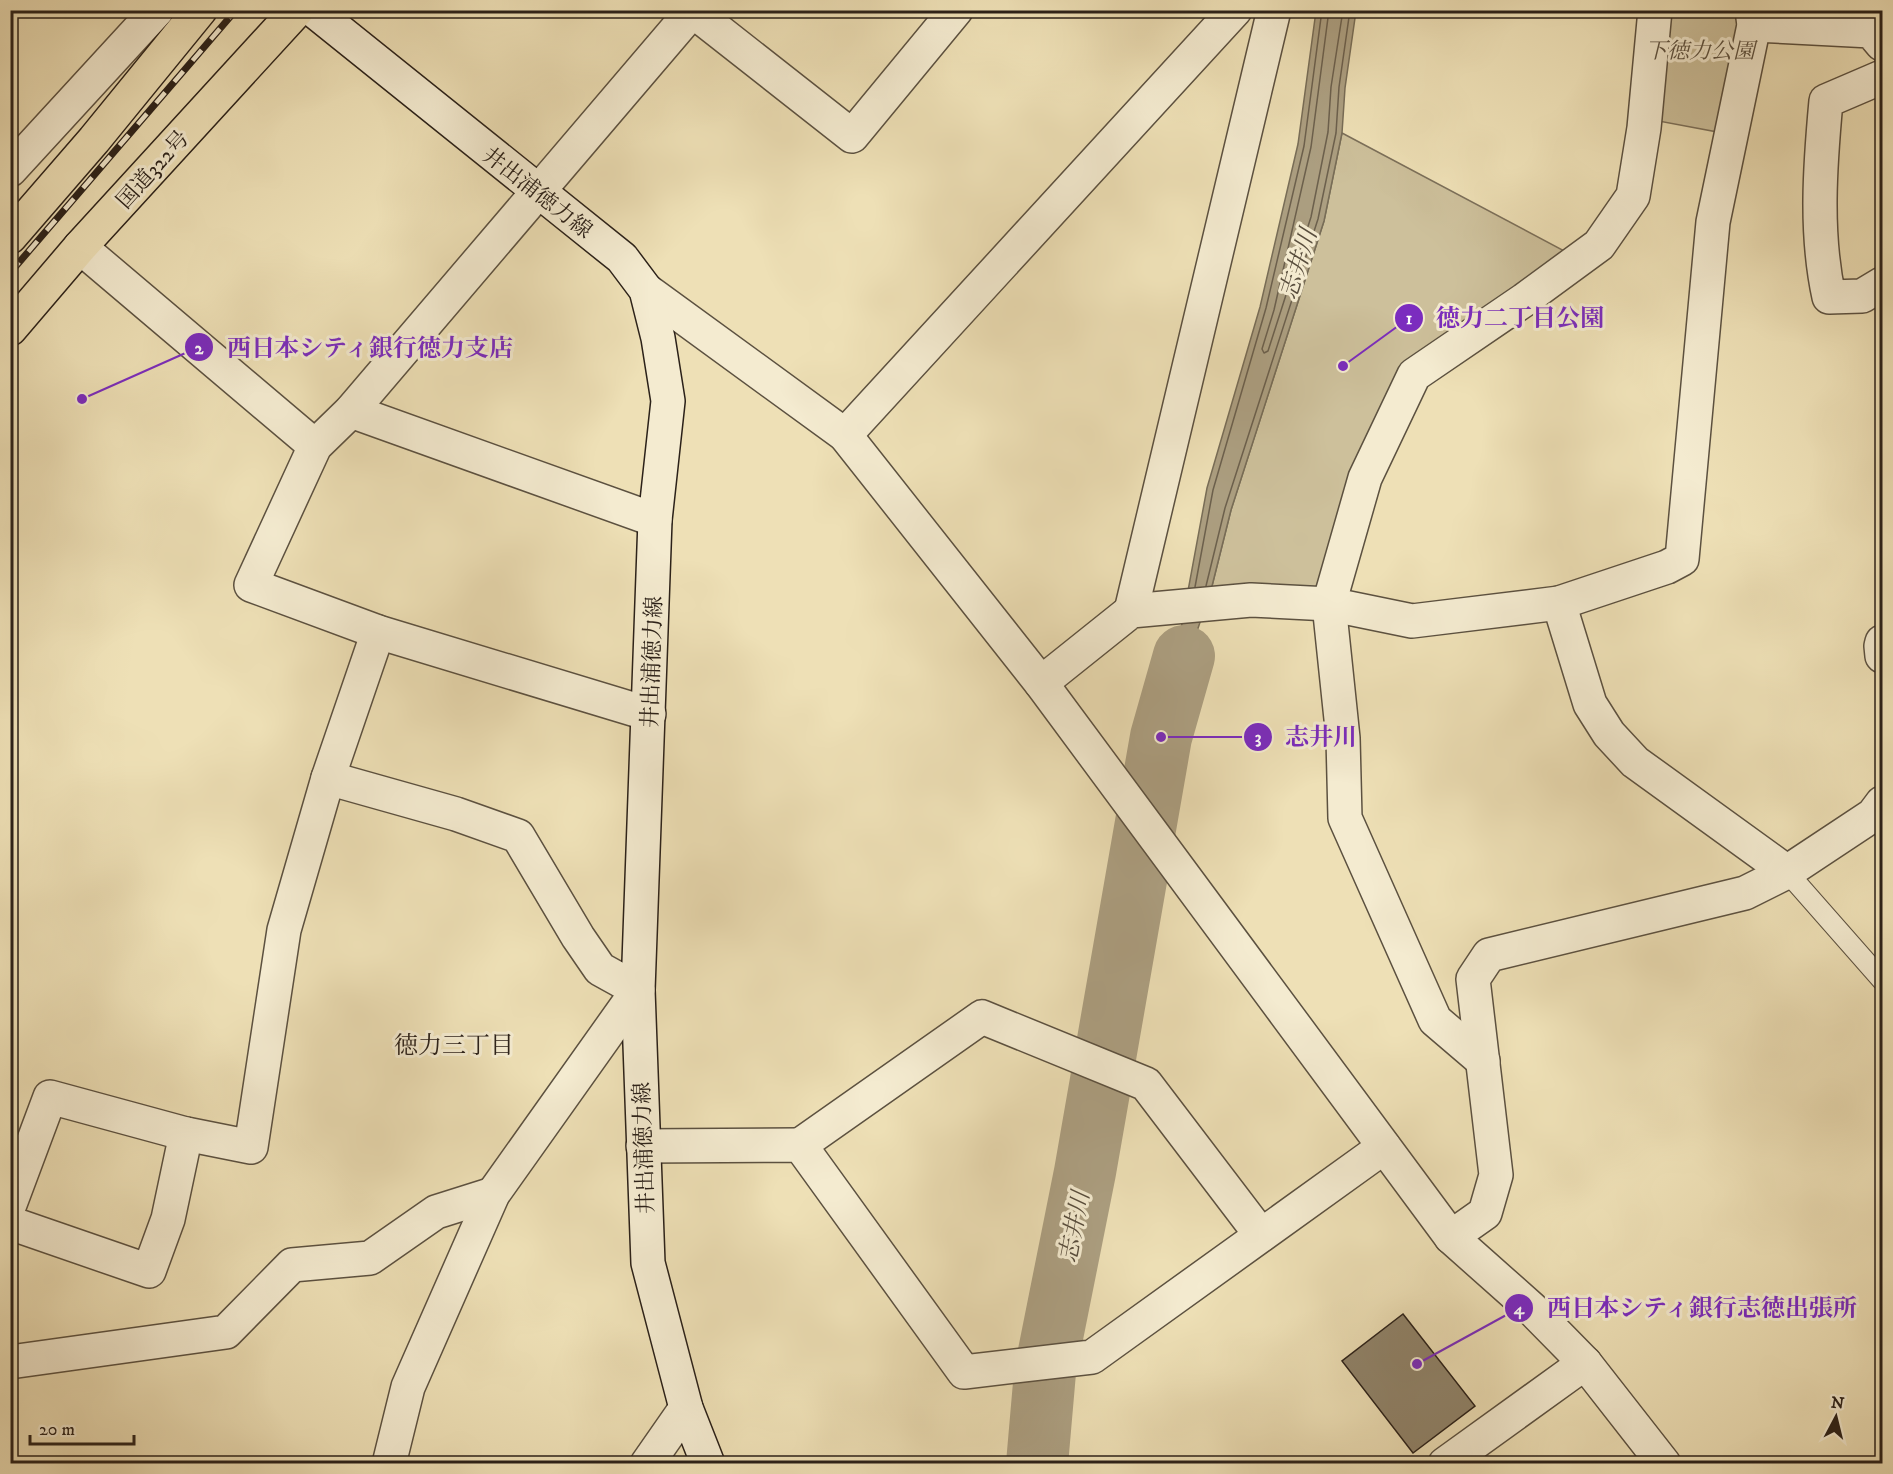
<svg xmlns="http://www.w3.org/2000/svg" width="1893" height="1474" viewBox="0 0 1893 1474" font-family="'IM FELL DW Pica','Noto Serif JP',serif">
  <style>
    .green { fill: #cdc09b; stroke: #7c705a; stroke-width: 1.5 }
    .water { fill: #ac9f81; stroke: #786d57; stroke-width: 1.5 }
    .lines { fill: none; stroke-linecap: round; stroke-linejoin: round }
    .shore { stroke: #6c604d; stroke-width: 1.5 }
    .river { stroke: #ac9f81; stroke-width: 62 }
    .building { fill: #90846b; stroke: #2b2119; stroke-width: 1.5 }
    .service-casing { stroke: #5c5140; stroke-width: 22 }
    .minor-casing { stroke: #5c5140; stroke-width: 36 }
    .tertiary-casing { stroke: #5c5140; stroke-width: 36 }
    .secondary-casing { stroke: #2b2119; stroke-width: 36 }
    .trunk-casing { stroke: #2b2119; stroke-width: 36 }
    .service { stroke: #f4ebd0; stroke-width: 20 }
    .minor { stroke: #f4ebd0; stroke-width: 33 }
    .tertiary { stroke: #f4ebd0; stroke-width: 33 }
    .secondary { stroke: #f4ebd0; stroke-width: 33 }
    .trunk { stroke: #eee0b6; stroke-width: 33 }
    .rail-casing { stroke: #2b2119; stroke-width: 7 }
    .rail { stroke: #f4ebd0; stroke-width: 4.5; stroke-dasharray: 14; stroke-linecap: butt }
    .labels { text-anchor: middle; stroke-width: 6; stroke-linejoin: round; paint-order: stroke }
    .park-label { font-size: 22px; font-style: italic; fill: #5c5140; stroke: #f4ebd0 }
    .street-label { font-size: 22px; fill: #2b2119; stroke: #f4ebd0 }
    .water-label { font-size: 24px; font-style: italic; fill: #584d3d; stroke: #f4ebd0 }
    .neighbourhood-label { font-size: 24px; fill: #2b2119; stroke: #f4ebd0 }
    .leader { fill: none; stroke: #7b2cbf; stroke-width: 2 }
    .callout-dot { fill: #7b2cbf; stroke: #f4ebd0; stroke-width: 2 }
    .mark-label { font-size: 18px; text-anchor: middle; font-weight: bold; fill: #fff }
    .callout-label { font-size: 24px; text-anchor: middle; font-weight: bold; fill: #7b2cbf; stroke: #f4ebd0; stroke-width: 6; stroke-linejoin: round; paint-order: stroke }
  </style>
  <rect width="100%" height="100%" fill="#eee0b6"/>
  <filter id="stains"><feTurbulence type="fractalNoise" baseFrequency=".00333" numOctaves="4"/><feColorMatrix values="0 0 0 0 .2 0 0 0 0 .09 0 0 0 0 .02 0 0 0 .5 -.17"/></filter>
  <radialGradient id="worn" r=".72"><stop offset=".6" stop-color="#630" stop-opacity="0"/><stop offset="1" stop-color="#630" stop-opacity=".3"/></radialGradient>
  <g class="green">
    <polygon points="1665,11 1743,11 1723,133 1653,120"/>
    <polygon points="1342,133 1570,254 1419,357 1321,594 1211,590 1231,510 1324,221"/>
  </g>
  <polygon class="water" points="1316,11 1356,11 1345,88 1342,133 1324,221 1231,510 1211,590 1161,737 1207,488 1260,307 1298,144"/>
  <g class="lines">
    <g class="shore">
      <polyline points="1329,10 1311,147 1274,310 1262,349 1264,353 1268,351 1311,217 1328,132 1331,87 1343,10"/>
      <polyline points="1206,586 1225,508 1318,219 1336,133 1339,87 1350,10"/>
      <polyline points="1195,587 1213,490 1266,308 1304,146 1322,10"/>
    </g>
    <polyline class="river" points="1037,1464 1045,1372 1085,1172 1161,737 1184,656"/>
  </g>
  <polygon class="building" points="1403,1314 1475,1406 1413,1453 1342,1361"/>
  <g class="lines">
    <g class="service-casing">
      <polyline id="service" points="1787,872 1882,980"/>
    </g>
    <g class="minor-casing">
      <g id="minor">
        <polyline points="693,11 852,136 956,10"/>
        <polyline points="1754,25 1871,31 1882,44"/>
        <path d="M1882 77 1826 101C1820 166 1815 233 1829 297L1862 296 1882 284"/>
        <polyline points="10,170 157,10"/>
        <polyline points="80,247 315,446"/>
        <polyline points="351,411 655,520"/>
        <polyline points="845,435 1235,10"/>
        <polyline points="1559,603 1590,704 1609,734 1635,762 1787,872"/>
        <polyline points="1131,611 1274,10"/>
        <polyline points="1882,642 1881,646 1882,656"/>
        <polyline points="1041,683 1131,611 1251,600 1329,604 1412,621 1559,603 1667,567 1682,559 1713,222 1754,25 1752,10"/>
        <polyline points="649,714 378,632 251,585 315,446 351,411 693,10"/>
        <polyline points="328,778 456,814 518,836 578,937 600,969 638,990 493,1194 408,1387 389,1464"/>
        <polyline points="1483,1061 1435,1020 1345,818 1343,738 1329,604 1365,478 1414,375 1524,300 1599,245 1633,196 1644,128 1655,10"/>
        <polyline points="800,1145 982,1017 1146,1084 1261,1235"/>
        <polyline points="643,1146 800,1145 964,1372 1092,1357 1384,1147"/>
        <polyline points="10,1204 50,1097 186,1134 251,1147 284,930 328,778 378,632"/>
        <polyline points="10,1223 149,1271 168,1219 186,1134"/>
        <polyline points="1451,1237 1485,1213 1496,1175 1473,979 1489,955 1745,893 1787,872 1873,815 1882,803"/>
        <polyline points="10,1362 226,1332 292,1265 370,1258 436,1212 493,1194"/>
        <polyline points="647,1464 686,1408"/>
        <polyline points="1445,1464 1585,1363"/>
      </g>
    </g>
    <g class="tertiary-casing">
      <polyline id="tertiary" points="646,290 845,435 1041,683 1451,1237 1532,1309 1585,1363 1664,1464"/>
    </g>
    <g class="secondary-casing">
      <polyline id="secondary" points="313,10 622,258 646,290 658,338 668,401 655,520 638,990 648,1263 686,1408 708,1464"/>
    </g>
    <g class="trunk-casing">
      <g id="trunk">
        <polyline points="10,237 94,140 200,10"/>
        <polyline points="10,329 80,247 297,10"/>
      </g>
    </g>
    <use href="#service" class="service"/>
    <use href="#minor" class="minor"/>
    <use href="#tertiary" class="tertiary"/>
    <use href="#secondary" class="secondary"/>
    <use href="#trunk" class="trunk"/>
    <g class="rail-casing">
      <polyline id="rail" points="10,273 236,10"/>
    </g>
    <use href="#rail" class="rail"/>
  </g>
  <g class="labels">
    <g class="park-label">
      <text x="1700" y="58">下徳力公園</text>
    </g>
    <g class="street-label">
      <text transform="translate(152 169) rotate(-48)" y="8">国道322号</text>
      <text transform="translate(538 192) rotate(38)" y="8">井出浦徳力線</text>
      <text transform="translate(651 662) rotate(-88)" y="8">井出浦徳力線</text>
      <text transform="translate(643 1148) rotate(-92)" y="8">井出浦徳力線</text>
    </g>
    <g class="water-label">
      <text transform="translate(1298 264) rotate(-72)" y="8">志井川</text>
      <text transform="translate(1074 1227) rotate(-79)" y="8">志井川</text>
    </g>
    <g class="neighbourhood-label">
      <text x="454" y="1053">徳力三丁目</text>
    </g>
  </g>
  <path class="leader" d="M1343 366L1409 318M82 399L199 347M1161 737L1258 737M1417 1364L1519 1308"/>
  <g class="callout-dot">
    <circle cx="1343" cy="366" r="6"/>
    <circle cx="82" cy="399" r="6"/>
    <circle cx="1161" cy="737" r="6"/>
    <circle cx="1417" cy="1364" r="6"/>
    <circle cx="1409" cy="318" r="15"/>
    <circle cx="199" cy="347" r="15"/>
    <circle cx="1258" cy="737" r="15"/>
    <circle cx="1519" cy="1308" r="15"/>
  </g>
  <g class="mark-label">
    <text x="1409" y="324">1</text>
    <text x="199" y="354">2</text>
    <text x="1258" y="743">3</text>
    <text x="1519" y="1314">4</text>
  </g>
  <g class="callout-label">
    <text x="1520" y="326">徳力二丁目公園</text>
    <text x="370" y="356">西日本シティ銀行徳力支店</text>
    <text x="1321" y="745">志井川</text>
    <text x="1702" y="1316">西日本シティ銀行志徳出張所</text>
  </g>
  <rect width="1893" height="1474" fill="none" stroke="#eee0b6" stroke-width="36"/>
  <rect x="12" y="12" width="1869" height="1450" fill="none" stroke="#2b2119" stroke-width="3"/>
  <rect x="18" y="18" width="1857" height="1438" fill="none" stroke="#2b2119" stroke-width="1.5"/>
  <g transform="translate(1836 1417) rotate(7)" stroke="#f4ebd0" stroke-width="4.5" paint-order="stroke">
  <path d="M0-4.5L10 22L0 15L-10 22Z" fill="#2b2119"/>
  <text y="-9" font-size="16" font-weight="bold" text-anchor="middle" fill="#2b2119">N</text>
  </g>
  <path d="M30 1435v9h104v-9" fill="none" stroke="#2b2119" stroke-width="3"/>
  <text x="39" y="1435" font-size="18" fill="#2b2119" stroke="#f4ebd0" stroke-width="4.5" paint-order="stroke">20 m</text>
  <rect width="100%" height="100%" filter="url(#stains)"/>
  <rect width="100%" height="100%" fill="url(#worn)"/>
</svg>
